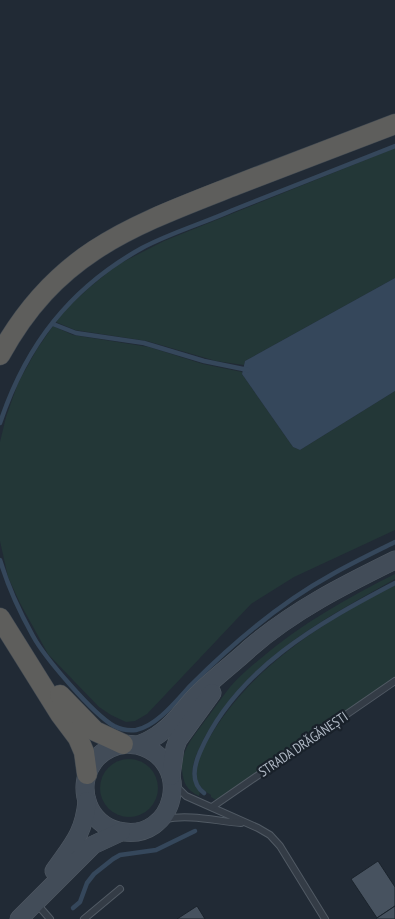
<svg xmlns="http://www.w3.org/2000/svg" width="395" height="919" viewBox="0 0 395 919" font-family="'PT Sans Narrow',sans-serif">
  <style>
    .green { fill: #233737 }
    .water { fill: #35475b }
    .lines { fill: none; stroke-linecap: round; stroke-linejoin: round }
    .stream { stroke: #35475b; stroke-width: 4.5 }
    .building { fill: #47525f; stroke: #1b232c }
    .service-casing { stroke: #515a64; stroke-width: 8 }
    .secondary-casing { stroke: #515a64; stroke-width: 19 }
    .trunk-casing { stroke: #3e4750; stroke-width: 21 }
    .service { stroke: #343c46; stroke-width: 6 }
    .secondary { stroke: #424c58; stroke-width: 18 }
    .trunk { stroke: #5e5e5c; stroke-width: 20 }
    .labels { text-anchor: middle; stroke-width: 4.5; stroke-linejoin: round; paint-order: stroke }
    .street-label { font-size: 14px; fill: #aeb7c3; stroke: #19212a }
  </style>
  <rect width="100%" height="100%" fill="#212a35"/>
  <g class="green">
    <polygon points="395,148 395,278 245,361 244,365 216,361 147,341 75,330 56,322 67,308 90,287 117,265 164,241"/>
    <polygon points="53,326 73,335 149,347 203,364 242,372 242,374 293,447 300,450 395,391 395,530 294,577 251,604 147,714 135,721 126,722 111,715 99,707 48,654 20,603 8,577 0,541 0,442 6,417 18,383 37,349"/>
    <path d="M395 574V579C331 615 265 650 222 710 215 721 207 731 202 743 193 761 187 775 200 792L199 796C186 790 183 782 182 769 181 750 194 736 204 722 212 712 219 701 227 691 236 679 248 669 260 659 301 624 347 598 395 574Z"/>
    <path d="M395 585V679C335 718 275 757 219 802L211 797V795C208 793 204 791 202 788 190 776 200 754 207 742 248 669 322 622 395 585Z"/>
    <circle cx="129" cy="788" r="29"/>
  </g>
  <polygon class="water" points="395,278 395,391 300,450 293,447 242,374 245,361"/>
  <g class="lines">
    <g class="stream">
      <polyline points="53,324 76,333 144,343 204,361 248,370"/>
      <path d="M0 423C26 345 70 288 142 248 170 233 204 223 233 210 287 189 341 167 395 146"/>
      <path d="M0 560C8 587 19 611 33 636 45 658 93 714 114 726 120 729 129 731 136 730 157 726 177 700 191 685 232 644 280 603 331 575 352 563 373 553 395 542"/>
      <path d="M204 793C190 782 194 766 200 752 236 669 319 623 395 583"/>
      <polyline points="73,908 80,902 87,883 94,874 113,859 120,855 156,850 195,831"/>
    </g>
  </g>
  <g class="building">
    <polygon points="378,861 395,887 395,906 377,918 351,879"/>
    <polygon points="197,906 205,919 177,919"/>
    <polygon points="395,906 395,919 376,919 377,918"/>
  </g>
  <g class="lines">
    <g class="service-casing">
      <g id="service">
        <polyline points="175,785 186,796 258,828 270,835 280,846 325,919"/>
        <polyline points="212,807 395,681"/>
        <path d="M165 819C190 814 216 821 241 823"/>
        <polyline points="36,903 50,919"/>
        <polyline points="84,919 120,889"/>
      </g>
    </g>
    <g class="secondary-casing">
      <g id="secondary">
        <path d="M137 745C196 760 175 844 119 831 89 825 75 788 93 763 100 752 112 746 125 744 128 744 132 745 136 745 144 744 157 736 163 731 177 721 186 705 199 693 215 677 234 663 250 648 294 610 344 585 395 560"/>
        <polyline points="171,776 175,748 178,740 212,693"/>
        <path d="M54 871C72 845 84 834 87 801"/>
        <polyline points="19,919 93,845 121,832"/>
      </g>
    </g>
    <g class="trunk-casing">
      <g id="trunk">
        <path d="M0 355C57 251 132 226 236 185 289 165 342 144 395 124"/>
        <polyline points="0,618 60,714 78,738 84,752 87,774"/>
        <polyline points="60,695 95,731 123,744"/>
      </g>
    </g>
    <use href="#service" class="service"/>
    <use href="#secondary" class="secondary"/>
    <use href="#trunk" class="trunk"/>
  </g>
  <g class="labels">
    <g class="street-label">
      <text transform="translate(303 744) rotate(-34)" y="5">STRADA DRĂGĂNEȘTI</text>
    </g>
  </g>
</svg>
